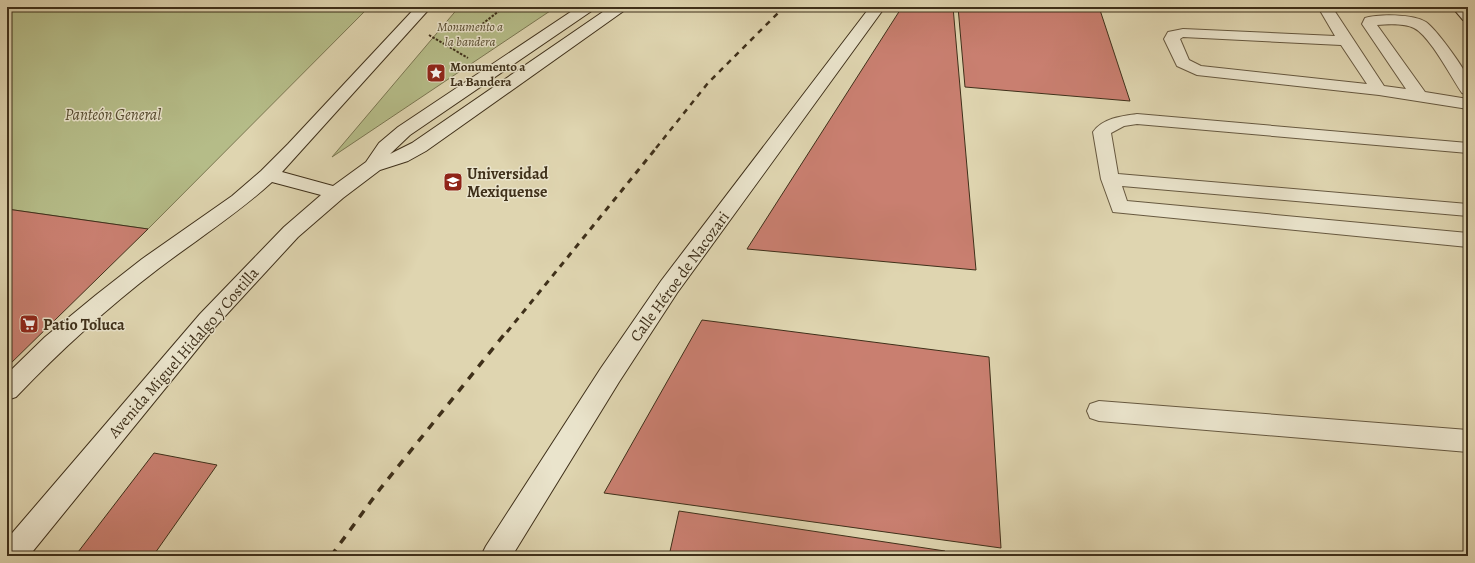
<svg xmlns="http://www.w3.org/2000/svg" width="1475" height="563" viewBox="0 0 1475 563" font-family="Alegreya,serif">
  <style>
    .green { fill: #b5bc88; stroke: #7a7651 }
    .building { fill: #c97f70; stroke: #3f301a }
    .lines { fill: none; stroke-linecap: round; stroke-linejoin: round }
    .lane-casing { stroke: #675940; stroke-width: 2 }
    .secondary-casing { stroke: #3f301a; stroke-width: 2 }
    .path { stroke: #3f301a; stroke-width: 2; stroke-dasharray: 2.5 1.5; stroke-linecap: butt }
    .lane { fill: #eae4cc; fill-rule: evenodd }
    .secondary { fill: #eae4cc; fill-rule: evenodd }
    .rail-far2 { stroke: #3f301a; stroke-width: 2.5; stroke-dasharray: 5.5 5.5; stroke-linecap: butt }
    .rail-far1 { stroke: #3f301a; stroke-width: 3; stroke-dasharray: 6 6; stroke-linecap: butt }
    .rail { stroke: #3f301a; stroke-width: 3.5; stroke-dasharray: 8 8; stroke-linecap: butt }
    .labels { text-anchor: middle; stroke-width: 3; stroke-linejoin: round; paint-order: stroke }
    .far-park-label { font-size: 13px; font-style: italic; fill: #574c30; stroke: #eae4cc }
    .far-poi-label { font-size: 13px; font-weight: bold; fill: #3f301a; stroke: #eae4cc; text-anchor: start }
    .park-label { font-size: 16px; font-style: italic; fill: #574c30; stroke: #eae4cc }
    .poi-label { font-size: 16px; font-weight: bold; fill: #3f301a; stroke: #eae4cc; text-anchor: start }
    .street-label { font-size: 16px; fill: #3f301a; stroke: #eae4cc }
  </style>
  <rect width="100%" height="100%" fill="#dfd5b0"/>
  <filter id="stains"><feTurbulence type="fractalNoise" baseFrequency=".005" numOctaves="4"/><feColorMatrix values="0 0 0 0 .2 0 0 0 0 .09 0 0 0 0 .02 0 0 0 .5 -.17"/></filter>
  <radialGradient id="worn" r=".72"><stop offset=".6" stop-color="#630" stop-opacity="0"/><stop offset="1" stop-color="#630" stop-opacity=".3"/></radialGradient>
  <g class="green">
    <polygon points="7,7 369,7 148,229 7,209"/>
    <polygon points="459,7 556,7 332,157"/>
  </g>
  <g class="building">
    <polygon points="902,7 953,7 976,270 747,249"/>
    <polygon points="958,7 1099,7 1130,101 965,87"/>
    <polygon points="7,209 148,229 7,367"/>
    <polygon points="702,320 989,357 1001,548 604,493"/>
    <polygon points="154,453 217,465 153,556 75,556"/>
    <polygon points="679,511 945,551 945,556 669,556"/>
  </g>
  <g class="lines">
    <g class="lane-casing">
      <g id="lane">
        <path d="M1318 7H1332L1384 86 1406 89 1362 24 1365 18C1380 14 1412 14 1426 22 1436 29 1462 65 1467 76 1469 81 1468 89 1468 95L1462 93C1451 77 1430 36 1414 28 1404 23 1388 24 1377 25L1425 92 1468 99V109L1379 95 1197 75 1177 66 1164 39 1168 32 1183 29 1335 36ZM1183 37 1341 45 1367 84 1201 66 1189 60 1180 39Z"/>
        <path d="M1137 114 1468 143V153L1137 124 1124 126 1111 133 1118 174 1468 204V216L1122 186 1127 201 1468 233V247L1113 212 1101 179 1093 132C1103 118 1122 116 1137 114Z"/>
        <polygon points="1099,401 1468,430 1468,452 1099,421 1090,418 1087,411 1090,404"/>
      </g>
    </g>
    <g class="secondary-casing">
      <g id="secondary">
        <path d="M416 7H431L282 172 333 186 366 162 379 143 398 127 578 7H595L593 10 410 135 390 154 412 143 610 7H627L625 10 426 151 408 161 380 170 343 198 298 237 216 326 29 556H7V539L200 314 284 227 321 195 272 182C236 215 196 240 158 269 107 308 60 351 16 397L7 400V374L45 337 96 295 142 259 232 196 261 171 288 144Z"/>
        <polygon points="870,7 885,7 677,293 619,382 512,556 481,556 486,546 601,368 661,281"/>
        <polygon points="1452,7 1467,7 1468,22 1463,20"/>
      </g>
    </g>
    <g class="path">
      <polyline points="476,29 504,7"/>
      <polyline points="429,35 468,58"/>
    </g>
    <use href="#lane" class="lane"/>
    <use href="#secondary" class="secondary"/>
    <g class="rail-far2">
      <polyline points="887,11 888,7"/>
      <polyline points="656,148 708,83 784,7"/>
    </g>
    <polyline class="rail-far1" points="507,332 657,147"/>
    <polyline class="rail" points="331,556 380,489 507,331"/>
  </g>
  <defs>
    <g id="sight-square" transform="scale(1)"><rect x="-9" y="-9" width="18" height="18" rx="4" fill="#8f2418" stroke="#eae4cc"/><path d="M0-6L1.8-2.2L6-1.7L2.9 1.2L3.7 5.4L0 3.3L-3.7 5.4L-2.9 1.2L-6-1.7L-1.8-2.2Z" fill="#fff"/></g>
    <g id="university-square" transform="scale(1)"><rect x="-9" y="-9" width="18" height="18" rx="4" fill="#8f2418" stroke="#eae4cc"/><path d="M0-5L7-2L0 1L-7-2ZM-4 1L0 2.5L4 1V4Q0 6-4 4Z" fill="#fff"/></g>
    <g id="supermarket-square" transform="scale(1)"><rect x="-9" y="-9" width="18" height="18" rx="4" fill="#8f2418" stroke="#eae4cc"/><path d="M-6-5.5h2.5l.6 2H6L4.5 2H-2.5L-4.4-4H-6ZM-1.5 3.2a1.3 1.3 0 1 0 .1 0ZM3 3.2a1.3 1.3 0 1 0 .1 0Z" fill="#fff"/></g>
  </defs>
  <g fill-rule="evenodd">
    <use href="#sight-square" x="436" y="73"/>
    <use href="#university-square" x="453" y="182"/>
    <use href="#supermarket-square" x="29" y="324"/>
  </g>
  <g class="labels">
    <g class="far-park-label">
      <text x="470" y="31">Monumento a<tspan x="470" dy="15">la bandera</tspan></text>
    </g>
    <g class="far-poi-label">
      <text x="450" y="71">Monumento a<tspan x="450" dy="15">La Bandera</tspan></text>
    </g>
    <g class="park-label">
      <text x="113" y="120">Panteón General</text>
    </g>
    <g class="poi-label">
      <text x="467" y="179">Universidad<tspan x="467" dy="18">Mexiquense</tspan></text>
      <text x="43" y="330">Patio Toluca</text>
    </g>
    <g class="street-label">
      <text transform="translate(679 276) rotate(-54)" y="6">Calle Héroe de Nacozari</text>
      <text transform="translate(183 352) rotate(-49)" y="6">Avenida Miguel Hidalgo y Costilla</text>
    </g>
  </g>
  <rect width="1475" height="563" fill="none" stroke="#dfd5b0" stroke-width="24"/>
  <rect x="8" y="8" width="1459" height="547" fill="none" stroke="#3f301a" stroke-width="2"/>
  <rect x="12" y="12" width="1451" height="539" fill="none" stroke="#3f301a"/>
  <rect width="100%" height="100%" filter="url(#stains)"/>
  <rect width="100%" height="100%" fill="url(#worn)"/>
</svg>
